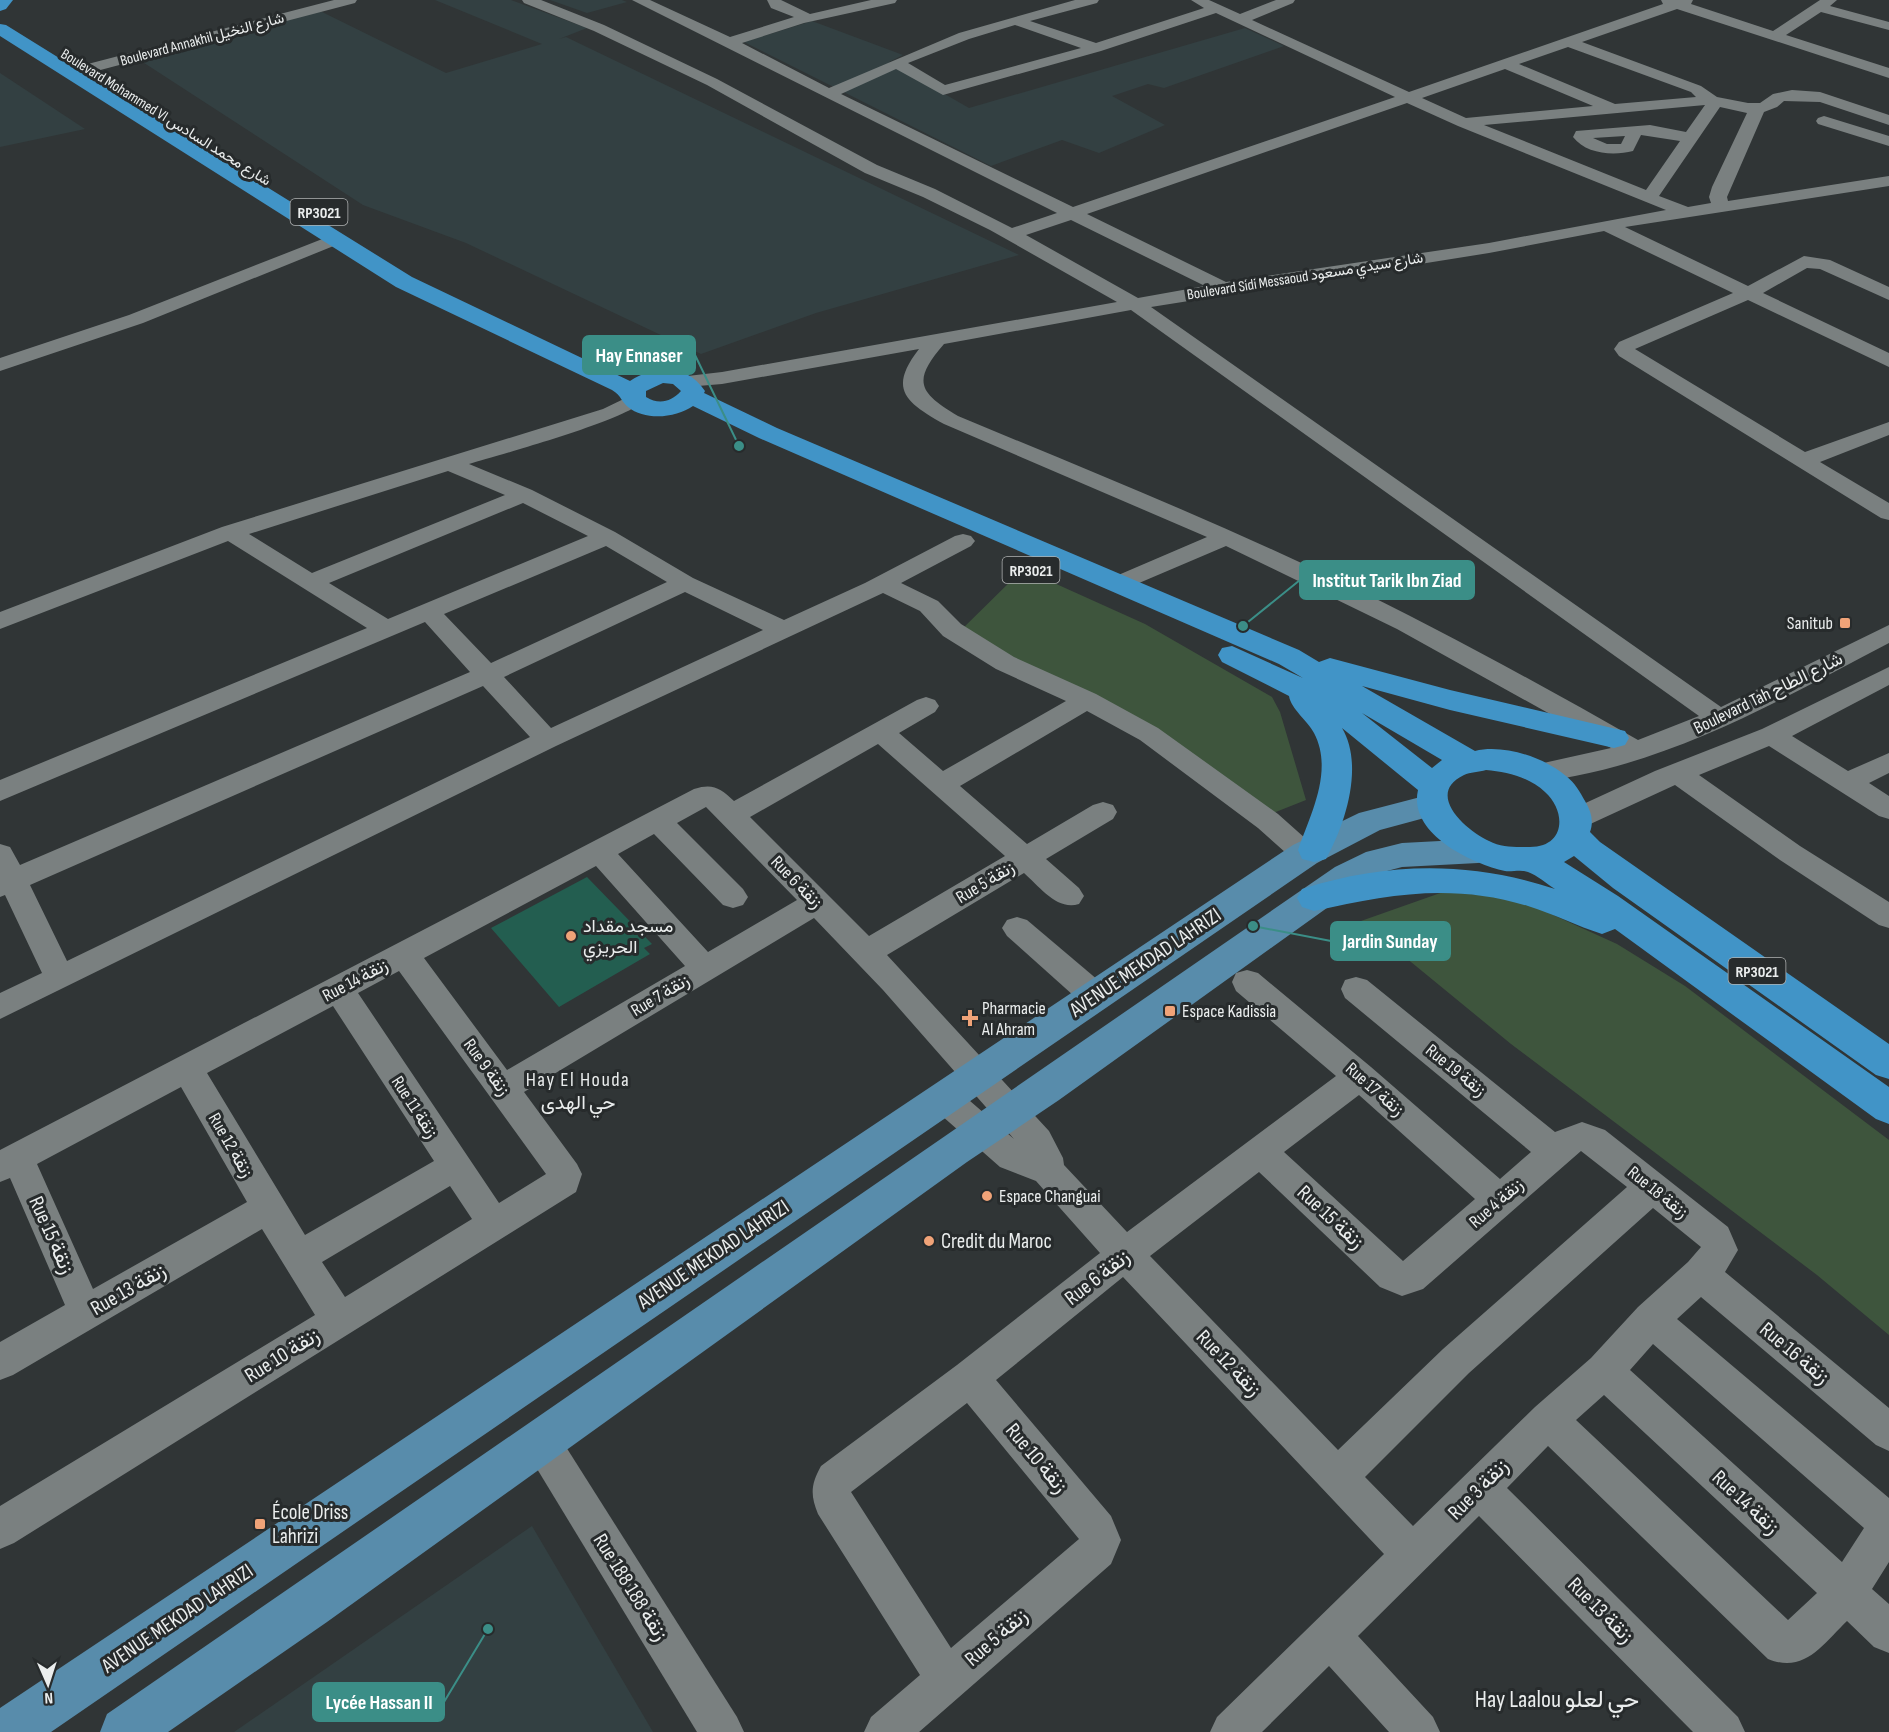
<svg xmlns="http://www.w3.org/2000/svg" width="1889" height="1732" viewBox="0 0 1889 1732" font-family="'Sofia Sans Condensed',Vazirmatn,sans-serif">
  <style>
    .built { fill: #334042 }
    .green { fill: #3e553d }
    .building { fill: #235e50 }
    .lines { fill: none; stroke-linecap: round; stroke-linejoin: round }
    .minor { fill: #7a8080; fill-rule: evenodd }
    .major { fill: #588cab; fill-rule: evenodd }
    .highway { fill: #4194c7; fill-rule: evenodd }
    .poi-dot { fill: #f0a378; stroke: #272b2c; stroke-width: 2 }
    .labels { text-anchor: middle; stroke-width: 6; stroke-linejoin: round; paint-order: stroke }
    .far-street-label { font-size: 15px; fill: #eaeded; stroke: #272b2c }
    .shield { fill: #272b2c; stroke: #b0b3b3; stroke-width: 1.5 }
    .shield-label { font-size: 16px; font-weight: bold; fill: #eaeded }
    .poi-label { font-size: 18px; fill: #eaeded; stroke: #272b2c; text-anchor: start }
    .street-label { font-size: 18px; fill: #eaeded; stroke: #272b2c }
    .neighbourhood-label { font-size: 20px; letter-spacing: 1.5px; fill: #eaeded; stroke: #272b2c }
    .near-street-label { font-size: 21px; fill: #eaeded; stroke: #272b2c }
    .near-poi-label { font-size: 21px; fill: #eaeded; stroke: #272b2c; text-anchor: start }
    .near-neighbourhood-label { font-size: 24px; fill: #eaeded; stroke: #272b2c }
    .leader { fill: none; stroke: #3b8e87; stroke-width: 2 }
    .callout-dot { fill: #3b8e87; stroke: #272b2c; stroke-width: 2 }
    .callout { fill: #3b8e87; stroke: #3b8e87; stroke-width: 2 }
    .callout-label { font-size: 20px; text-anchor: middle; font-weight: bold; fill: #fff }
  </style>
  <rect width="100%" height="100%" fill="#303536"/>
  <g class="built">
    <polygon points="435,0 511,0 587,28 559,39 566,37 1019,255 816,313 701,354 466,243 363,205 138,59 320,11 446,73 542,44"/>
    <polygon points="550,0 622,0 627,2 587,13"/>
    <polygon points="812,21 903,55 889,62 969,108 1245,28 1284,46 1164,88 1148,84 1112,96 1165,125 1099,153 1062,140 991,166 744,42"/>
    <polygon points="0,73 85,129 0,147"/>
    <polygon points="532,1526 653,1732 234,1732"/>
  </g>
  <g class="green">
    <polygon points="1023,569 1145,624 1272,697 1280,712 1306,800 1268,815 1148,732 955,636"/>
    <polygon points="1446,891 1520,900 1617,944 1685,986 1889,1140 1889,1335 1817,1275 1511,1044 1361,921"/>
  </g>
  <polygon class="building" points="587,877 652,944 644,948 650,954 559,1007 491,928"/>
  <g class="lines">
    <g class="minor">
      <polygon points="334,0 357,0 355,3 89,73 81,68 84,65"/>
      <path d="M522 0H541L604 25 717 79 877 165 935 189 1012 228 1057 213 632 0H650L730 37 794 17 771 8 767 0H781L810 14 871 0H897L895 3 804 23 742 43 829 88 959 33 1075 0H1099L1097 3 1030 21 1096 43 1204 8 1191 0H1209L1240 14 1276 0H1295L1293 3 1252 20 1409 92 1663 4 1661 0H1693L1691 4 1773 31 1820 0H1837L1830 6 1889 22V30L1821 12 1786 35 1889 68V78L1677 9 1582 42 1701 86 1717 97 1748 103H1760L1773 94 1792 90 1820 92 1889 115V125L1820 102 1784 101 1777 107 1764 112 1727 197 1728 201 1889 176V186L1625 227 1748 286 1804 256 1830 260 1889 287V300L1820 269 1807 268 1763 293 1889 353V367L1748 300 1635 349 1805 452 1889 422V435L1820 462 1889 503V520L1881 518 1619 356 1614 349 1619 342 1733 293 1604 231 1489 253 1151 307 1721 707 1889 625V643C1788 696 1688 754 1575 776 1560 779 1545 784 1530 780L1527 773 1530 766 1611 748 1397 629 1226 546 1125 589 1117 591 1109 589 1105 584 1109 579 1207 537 944 424C905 402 888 389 919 349L722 384 686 387 679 385 676 381 679 377 722 372 1117 302 990 230 923 197 865 173 707 85 594 31 524 3ZM1216 13 1395 97 1073 207 841 94 896 69 943 95 1101 51ZM1015 25 1081 48 945 85 908 63 969 39ZM1568 47 1691 92 1696 97 1615 104 1519 64ZM1505 69 1593 106 1466 118 1422 98ZM1407 103 1458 126 1666 210 1489 243 1226 282 1087 214ZM1705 105 1686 132 1650 125 1576 131 1573 137C1586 154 1613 156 1633 151L1641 135 1680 141 1646 190 1484 125ZM1720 107 1747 113 1712 187 1709 197 1711 203 1688 207 1659 196ZM1625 136 1621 144H1607L1593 138ZM1071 220 1205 286 1138 298 1026 235ZM1131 310 1699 716 1638 740C1539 684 1440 629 1337 580 1213 520 1085 469 958 416 918 392 912 381 944 344Z"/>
      <polygon points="1824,116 1889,136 1889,146 1818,124 1816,121 1818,118"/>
      <polygon points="335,234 341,235 344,239 341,243 143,323 0,371 0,358 129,315"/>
      <path d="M634 394 641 396 644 400C631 419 499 455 469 464L532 490 615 532 693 578 784 620 865 583 955 536 963 534 971 536 975 541 971 546 901 583 938 601 961 624 1014 657 1096 694 1158 728 1278 814 1315 847 1319 854 1315 861 1305 864 1295 861 1258 828 1140 740 1087 711 960 786 1027 844 1093 805 1103 802 1113 805 1117 812 1113 819 1046 859 1079 888 1084 896 1079 904C1057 911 1040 887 1024 873L887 955 1049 1131 1063 1158 1064 1165 1127 1232 1336 1076 1236 991 1232 982 1236 973 1247 970 1258 973 1371 1067 1500 1179 1531 1152 1345 998 1341 989 1345 980 1356 977 1367 980 1555 1132 1582 1122 1605 1130 1728 1227 1738 1250 1725 1272 1889 1408V1451L1876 1445 1701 1297 1677 1319 1889 1498V1562L1872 1589 1889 1604V1653L1874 1647 1847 1621C1823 1644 1805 1674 1768 1659L1548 1446 1507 1488 1738 1717 1745 1732H1693L1479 1516 1358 1636 1433 1717 1440 1732H1389L1329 1666 1262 1732H1210L1217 1717 1384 1554 1123 1277 996 1380 1111 1516 1121 1540 1111 1564 919 1732H864L871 1717 920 1675 818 1514C810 1495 811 1484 821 1466L957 1365 1100 1253 1036 1181 1000 1167 933 1108 928 1098 933 1088 944 1084 955 1088 1014 1139 883 990 814 918 524 1092 577 1164 582 1174 576 1192 14 1543 0 1549V1506L315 1315 262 1229 13 1375 0 1380V1342L65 1305 10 1178 0 1182V1150L694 789C713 783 720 788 734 801L917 700 926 697 935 700 939 706 935 712 899 733 943 771 1066 701 996 669 943 636 920 611 883 593 556 746 0 1019V993L42 973 5 895 0 897V844L10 847 20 865 470 672 425 622 0 801V780L367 628 228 541 0 629V612L222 527 603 409ZM448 471 505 495 312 573 249 534ZM523 503 588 536 388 619 329 583ZM606 546 667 582 491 663 444 614ZM685 592 763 630 551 728 504 677ZM483 686 530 737 67 961 30 885ZM878 744 1005 856 869 936 750 817ZM706 807 797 900 708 952 618 854 654 834 723 905 733 908 743 905 748 897 743 889 677 823ZM596 866 685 966 507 1070 424 958ZM399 971 546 1174 499 1203 358 993ZM333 1006 434 1161 305 1235 207 1073ZM181 1087 247 1202 93 1289 37 1164ZM1359 1095 1475 1199 1403 1261 1284 1152ZM1581 1151 1627 1187 1443 1349 1338 1450 1150 1256 1259 1172 1380 1287 1402 1296 1423 1289ZM450 1186 472 1219 345 1297 322 1262ZM1653 1208 1701 1247 1688 1262 1638 1307 1591 1358 1535 1407 1413 1526 1365 1477 1469 1373ZM1653 1344 1864 1528 1842 1562 1630 1370ZM1604 1395 1817 1593 1788 1620 1576 1420ZM967 1403 1079 1539 951 1648 851 1492Z"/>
      <polygon points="1889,667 1889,685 1792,736 1848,771 1889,753 1889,773 1869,783 1889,796 1889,819 1879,816 1769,746 1699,775 1800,846 1889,902 1889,928 1879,925 1780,860 1675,785 1586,826 1576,829 1566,826 1562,819 1566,812 1655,771 1762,729"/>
      <polygon points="1017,917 1027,920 1105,986 1109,995 1105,1004 1094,1007 1083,1004 1007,936 1002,928 1007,920"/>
      <polygon points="541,1422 554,1428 737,1717 744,1732 697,1732 528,1454 522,1441 528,1428"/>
    </g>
    <g class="major">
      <polygon points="1432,794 1443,797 1448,805 1443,813 1380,830 1317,863 51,1732 0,1732 0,1708 1293,845 1359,813"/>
      <polygon points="1478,839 1490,842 1494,851 1490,860 1478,863 1402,867 1387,871 1359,885 1059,1100 967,1162 327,1622 168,1732 100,1732 107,1714 1335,867 1366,852 1402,843"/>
    </g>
    <g class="highway">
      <polygon points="0,0 13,0 6,9 0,11"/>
      <path d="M0 24 6 25 412 277 630 381C656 364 687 364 705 391L704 393 777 428 1299 650 1319 662 1330 658 1450 690 1625 731 1629 738 1625 745 1614 748 1450 710 1362 686 1475 751C1503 744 1544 757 1566 776 1575 783 1580 792 1585 801 1591 811 1594 821 1590 832L1600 842 1889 1044V1079L1876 1075 1613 888 1574 856 1564 862 1618 896 1889 1087V1124L1876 1119 1615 929 1602 934C1577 926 1554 914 1528 906 1453 883 1389 894 1314 911L1302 907 1297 898 1302 889C1388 862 1469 861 1555 889 1547 884 1537 875 1528 872 1521 869 1512 872 1505 871 1470 863 1408 833 1418 790L1342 728C1364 765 1346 823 1326 859L1314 862 1302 859 1298 850C1310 815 1334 771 1314 733 1308 721 1291 709 1289 696L1222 662 1218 655 1222 648 1232 646 1303 678 1279 664 759 438 693 406C676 418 645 421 628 407 620 400 622 396 612 390L396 287 0 36ZM663 383 673 384 681 391C671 402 659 405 646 397V391ZM1362 713 1442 760 1432 768ZM1486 770C1507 772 1529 777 1545 792 1567 812 1565 847 1530 847 1516 847 1502 848 1489 841 1467 831 1424 794 1464 775 1470 772 1479 772 1486 770Z"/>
    </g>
  </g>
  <g class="poi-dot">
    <rect x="1839" y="617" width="12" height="12" rx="3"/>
    <circle cx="571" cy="936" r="6"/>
    <rect x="1164" y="1005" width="12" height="12" rx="3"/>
    <path d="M967 1009h6v6h6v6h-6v6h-6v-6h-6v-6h6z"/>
    <circle cx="987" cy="1196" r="6"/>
    <circle cx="929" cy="1241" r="6"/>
    <rect x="254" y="1518" width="12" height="12" rx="3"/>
  </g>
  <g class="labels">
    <g class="far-street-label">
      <text transform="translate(202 39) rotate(-15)" y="5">Boulevard Annakhil شارع النخيل</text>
      <text transform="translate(166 117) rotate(32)" y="5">Boulevard Mohammed VI شارع محمد السادس</text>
      <text transform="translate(1305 276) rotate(-9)" y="5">Boulevard Sidi Messaoud شارع سيدي مسعود</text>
    </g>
    <g class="shield">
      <rect x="290.5" y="199" width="57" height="26" rx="4.5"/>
      <rect x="1002.5" y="557" width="57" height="26" rx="4.5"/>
      <rect x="1728.5" y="958" width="57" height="26" rx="4.5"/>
    </g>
    <g class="shield-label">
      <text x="319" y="218">RP3021</text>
      <text x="1031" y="576">RP3021</text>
      <text x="1757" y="977">RP3021</text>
    </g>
    <g class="poi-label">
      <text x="1833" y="629" text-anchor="end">Sanitub</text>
      <text x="583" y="932">مسجد مقداد<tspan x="583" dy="21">الحريزي</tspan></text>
      <text x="982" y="1014">Pharmacie<tspan x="982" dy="21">Al Ahram</tspan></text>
      <text x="1182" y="1017">Espace Kadissia</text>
      <text x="999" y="1202">Espace Changuai</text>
    </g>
    <g class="street-label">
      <text transform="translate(1768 693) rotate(-26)" y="6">Boulevard Tah شارع الطاح</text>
      <text transform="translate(797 882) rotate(46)" y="6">Rue 6 زنقة</text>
      <text transform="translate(985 882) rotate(-31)" y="6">Rue 5 زنقة</text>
      <text transform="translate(355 980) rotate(-28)" y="6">Rue 14 زنقة</text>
      <text transform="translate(660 995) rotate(-31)" y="6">Rue 7 زنقة</text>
      <text transform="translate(487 1067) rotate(54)" y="6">Rue 9 زنقة</text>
      <text transform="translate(1456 1070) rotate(39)" y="6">Rue 19 زنقة</text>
      <text transform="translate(1375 1089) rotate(41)" y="6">Rue 17 زنقة</text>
      <text transform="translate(415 1107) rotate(57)" y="6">Rue 11 زنقة</text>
      <text transform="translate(231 1145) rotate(60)" y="6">Rue 12 زنقة</text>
      <text transform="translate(1658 1192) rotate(39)" y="6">Rue 18 زنقة</text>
      <text transform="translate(1496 1203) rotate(-41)" y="6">Rue 4 زنقة</text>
    </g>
    <g class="neighbourhood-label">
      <text x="578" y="1086">Hay El Houda<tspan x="578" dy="23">حي الهدى</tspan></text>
    </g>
    <g class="near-street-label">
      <text transform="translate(1145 962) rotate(-34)" y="7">AVENUE MEKDAD LAHRIZI</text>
      <text transform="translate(1331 1217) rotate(43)" y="7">Rue 15 زنقة</text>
      <text transform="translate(52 1235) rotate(66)" y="7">Rue 15 زنقة</text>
      <text transform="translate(713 1254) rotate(-34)" y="7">AVENUE MEKDAD LAHRIZI</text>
      <text transform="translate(1097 1277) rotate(-38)" y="7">Rue 6 زنقة</text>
      <text transform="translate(128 1289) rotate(-30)" y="7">Rue 13 زنقة</text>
      <text transform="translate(1795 1353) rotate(40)" y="7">Rue 16 زنقة</text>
      <text transform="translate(282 1355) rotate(-32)" y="7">Rue 10 زنقة</text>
      <text transform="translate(1229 1363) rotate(46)" y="7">Rue 12 زنقة</text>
      <text transform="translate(1037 1458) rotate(50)" y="7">Rue 10 زنقة</text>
      <text transform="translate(1478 1489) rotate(-45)" y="7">Rue 3 زنقة</text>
      <text transform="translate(1746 1502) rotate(43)" y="7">Rue 14 زنقة</text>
      <text transform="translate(631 1587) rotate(58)" y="7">Rue 188 زنقة 188</text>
      <text transform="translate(1601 1610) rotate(45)" y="7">Rue 13 زنقة</text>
      <text transform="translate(177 1618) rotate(-34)" y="7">AVENUE MEKDAD LAHRIZI</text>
      <text transform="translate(996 1637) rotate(-41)" y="7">Rue 5 زنقة</text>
    </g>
    <g class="near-poi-label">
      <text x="941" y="1248">Credit du Maroc</text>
      <text x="272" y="1519">École Driss<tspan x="272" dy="24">Lahrizi</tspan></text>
    </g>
    <g class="near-neighbourhood-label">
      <text x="1557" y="1707">Hay Laalou حي لعلو</text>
    </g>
  </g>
  <path class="leader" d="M739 446L695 355M1243 626L1300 580M1253 926L1331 941M488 1629L444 1702"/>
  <g class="callout-dot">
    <circle cx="739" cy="446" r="6"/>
    <circle cx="1243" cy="626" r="6"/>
    <circle cx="1253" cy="926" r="6"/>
    <circle cx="488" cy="1629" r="6"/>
  </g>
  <g class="callout">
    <rect x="583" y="336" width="112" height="38" rx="6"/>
    <rect x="1300" y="561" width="174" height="38" rx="6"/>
    <rect x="1331" y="922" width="119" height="38" rx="6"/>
    <rect x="313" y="1683" width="131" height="38" rx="6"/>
  </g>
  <g class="callout-label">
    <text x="639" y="362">Hay Ennaser</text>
    <text x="1387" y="587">Institut Tarik Ibn Ziad</text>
    <text x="1390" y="948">Jardin Sunday</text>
    <text x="379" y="1709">Lycée Hassan II</text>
  </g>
  <g transform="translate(48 1684) rotate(177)" stroke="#272b2c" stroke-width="4.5" paint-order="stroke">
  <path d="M0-4.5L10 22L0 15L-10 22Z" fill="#eaeded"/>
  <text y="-9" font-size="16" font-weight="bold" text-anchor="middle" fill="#eaeded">N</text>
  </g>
</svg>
